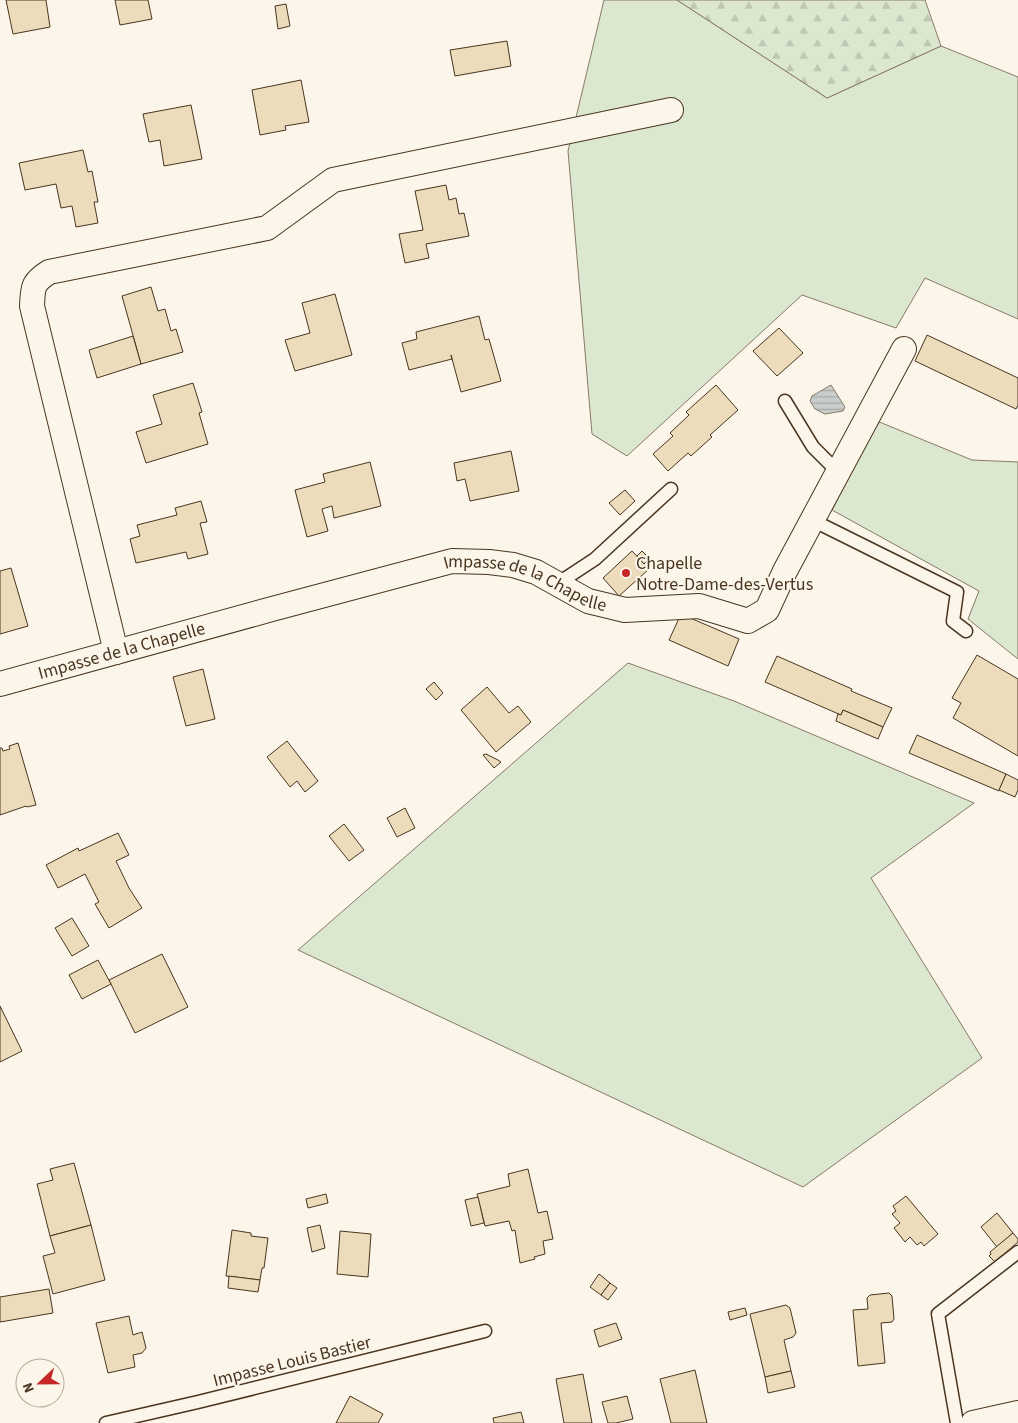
<svg xmlns="http://www.w3.org/2000/svg" width="1018" height="1423" viewBox="0 0 1018 1423" font-family="'Source Sans 3',sans-serif">
  <style>
    .grass { fill: #dce7d0; stroke: #887966 }
    .forest { fill: url(#forest-firs); stroke: #887966 }
    .water { fill: url(#water-rules); stroke: #887966 }
    .building { fill: #ecdcbc; stroke: #4a3520 }
    .lines { fill: none; stroke-linecap: round; stroke-linejoin: round }
    .lane-casing { stroke: #4a3520; stroke-width: 15 }
    .street-casing { stroke: #4a3520; stroke-width: 26 }
    .lane { stroke: #fbf6e9; stroke-width: 12 }
    .street { stroke: #fbf6e9; stroke-width: 24 }
    .poi-dot { fill: #c62828; stroke: #fbf6e9; stroke-width: 2 }
    .labels { text-anchor: middle; stroke-width: 4; stroke-linejoin: round; paint-order: stroke }
    .poi-label { font-size: 18px; fill: #4a3520; stroke: #fbf6e9; text-anchor: start }
    .street-label { font-size: 18px; fill: #4a3520; stroke: #fbf6e9 }
  </style>
  <defs>
    <pattern id="forest-firs" width="22" height="20" patternUnits="userSpaceOnUse" patternTransform="scale(1.25)"><rect width="22" height="20" fill="#dce7d0"/><path d="M5 1l3.5 6h-7zM16 11l3.5 6h-7z" fill="#bec7b2"/></pattern>
    <pattern id="water-rules" width="6" height="5" patternUnits="userSpaceOnUse" patternTransform="scale(1.25)"><rect width="6" height="5" fill="#c9cecd"/><path d="M0 2.5h6" fill="none" stroke="#a5a8a6"/></pattern>
  </defs>
  <rect width="100%" height="100%" fill="#fbf6e9"/>
  <g class="grass">
    <polygon points="604,0 677,0 827,98 941,46 1018,77 1018,319 925,278 896,328 802,295 627,456 592,434 568,151"/>
    <polygon points="877,421 972,460 1018,462 1018,659 968,619 979,591 832,510"/>
    <polygon points="628,663 734,701 974,803 871,878 982,1058 803,1187 298,950"/>
  </g>
  <polygon class="forest" points="677,0 925,0 941,46 827,98"/>
  <polygon class="water" points="831,385 845,407 843,411 825,414 815,409 810,401 812,396"/>
  <g class="building">
    <polygon points="6,0 46,0 50,27 13,34"/>
    <polygon points="115,0 148,0 152,19 120,25"/>
    <polygon points="286,4 290,26 278,29 275,6"/>
    <polygon points="507,41 511,66 455,76 450,50"/>
    <polygon points="301,80 309,122 285,126 286,130 260,135 252,90"/>
    <polygon points="191,105 202,159 164,166 160,140 149,142 143,114"/>
    <polygon points="83,150 88,172 92,171 98,202 94,202 98,223 76,227 72,206 61,208 56,184 25,190 19,163"/>
    <polygon points="446,185 449,200 456,198 459,214 464,213 469,236 426,244 429,258 405,263 399,234 423,230 415,191"/>
    <polygon points="151,287 158,311 165,309 171,331 176,329 183,352 141,364 122,296"/>
    <polygon points="335,294 352,355 295,371 285,340 310,333 302,303"/>
    <polygon points="479,316 485,340 489,339 501,381 461,392 451,355 452,359 409,370 402,343 417,339 416,332"/>
    <polygon points="779,328 803,353 777,376 753,351"/>
    <polygon points="927,335 1018,378 1018,405 1016,409 915,361"/>
    <polygon points="133,336 141,364 97,378 89,350"/>
    <polygon points="193,383 202,412 199,413 208,444 146,463 136,432 162,424 153,395"/>
    <polygon points="716,385 738,410 710,435 712,437 691,456 688,453 668,471 653,454 673,436 670,433 689,415 686,412"/>
    <polygon points="511,451 519,491 470,501 465,479 457,481 454,463"/>
    <polygon points="370,462 381,506 334,518 332,506 322,509 328,531 307,537 295,490 325,482 323,474"/>
    <polygon points="625,490 635,501 620,515 609,503"/>
    <polygon points="201,501 207,522 200,523 208,554 188,559 186,552 136,563 130,539 140,536 137,525 177,515 175,508"/>
    <polygon points="632,551 649,569 619,596 603,578"/>
    <polygon points="642,551 649,558 644,564 637,556"/>
    <polygon points="11,568 28,626 0,634 0,571"/>
    <polygon points="681,614 739,639 728,666 669,640"/>
    <polygon points="977,655 1018,679 1018,756 953,718 961,703 952,698"/>
    <polygon points="777,656 852,689 851,691 892,708 883,727 843,710 841,715 765,682"/>
    <polygon points="203,669 215,719 186,726 173,677"/>
    <polygon points="434,682 443,693 436,700 426,689"/>
    <polygon points="487,687 509,713 518,706 531,722 496,752 461,710"/>
    <polygon points="843,710 883,727 878,739 836,721 838,714 841,715"/>
    <polygon points="917,735 1006,774 999,791 909,753"/>
    <polygon points="287,741 318,781 305,792 297,781 290,787 267,757"/>
    <polygon points="18,743 36,805 27,807 26,806 0,815 0,748 2,748 3,751 10,749 9,746"/>
    <polygon points="486,754 498,760 501,762 494,768 483,755"/>
    <polygon points="1006,774 1018,780 1018,790 1015,797 999,790"/>
    <polygon points="405,808 415,828 397,837 387,818"/>
    <polygon points="344,824 364,850 349,861 329,836"/>
    <polygon points="118,833 129,855 116,861 129,888 142,908 109,928 95,904 99,902 85,874 58,888 46,865 78,848 79,851"/>
    <polygon points="72,918 89,946 72,956 55,928"/>
    <polygon points="162,954 188,1007 135,1033 109,980"/>
    <polygon points="98,960 111,984 82,999 69,975"/>
    <polygon points="0,1006 22,1051 0,1062"/>
    <polygon points="74,1163 91,1225 50,1236 37,1184 53,1180 50,1169"/>
    <polygon points="528,1169 538,1213 547,1211 553,1239 543,1241 545,1254 534,1257 535,1259 520,1263 515,1230 512,1231 509,1221 485,1226 477,1194 510,1186 508,1174"/>
    <polygon points="326,1194 328,1203 308,1208 306,1199"/>
    <polygon points="906,1196 938,1234 924,1246 921,1242 917,1245 910,1237 905,1242 894,1228 900,1223 892,1214 896,1211 893,1206"/>
    <polygon points="478,1197 484,1223 471,1226 465,1200"/>
    <polygon points="997,1213 1013,1233 997,1247 981,1227"/>
    <polygon points="91,1225 105,1280 53,1294 43,1256 55,1253 50,1236"/>
    <polygon points="320,1225 325,1248 312,1252 307,1228"/>
    <polygon points="232,1230 251,1233 251,1236 268,1238 264,1268 262,1268 260,1280 226,1276"/>
    <polygon points="340,1231 371,1234 368,1277 337,1274"/>
    <polygon points="1013,1233 1018,1239 1018,1242 995,1262 989,1256 991,1254 990,1252"/>
    <polygon points="599,1274 610,1283 601,1295 590,1287"/>
    <polygon points="229,1276 260,1280 258,1292 228,1288"/>
    <polygon points="610,1283 617,1288 608,1300 601,1295"/>
    <polygon points="49,1289 53,1313 0,1322 0,1297"/>
    <polygon points="889,1293 892,1296 894,1319 892,1322 881,1323 885,1363 858,1366 853,1310 868,1309 867,1298 870,1295"/>
    <polygon points="786,1305 790,1308 796,1333 793,1337 784,1340 791,1371 765,1377 750,1314"/>
    <polygon points="745,1308 747,1315 730,1320 728,1312"/>
    <polygon points="129,1316 133,1335 142,1332 146,1348 142,1353 133,1355 135,1367 108,1373 96,1323"/>
    <polygon points="616,1323 622,1339 599,1347 594,1330"/>
    <polygon points="695,1370 707,1423 671,1423 660,1379"/>
    <polygon points="791,1371 795,1387 768,1393 765,1377"/>
    <polygon points="583,1374 592,1423 564,1423 556,1379"/>
    <polygon points="350,1396 383,1414 378,1423 336,1423"/>
    <polygon points="627,1396 633,1419 616,1423 608,1423 602,1402"/>
    <polygon points="521,1412 524,1423 494,1423 493,1418"/>
  </g>
  <g class="lines">
    <g class="lane-casing">
      <g id="lane">
        <polyline points="785,401 813,447 838,472"/>
        <polyline points="812,520 957,592 953,621 966,631"/>
        <polyline points="557,584 595,559 671,489"/>
        <polyline points="106,1423 198,1402 485,1331"/>
        <polyline points="957,1423 938,1314 1018,1252"/>
      </g>
    </g>
    <g class="street-casing">
      <g id="street">
        <path d="M116 652 32 306C33 287 32 283 49 272L267 228 333 180 671 110"/>
        <path id="s1" d="M0 684 272 609 452 561 489 562 513 565 536 572 588 601 625 610 699 606 748 621 767 610 785 571 904 349"/>
        <polyline points="973,1423 1018,1413"/>
      </g>
    </g>
    <use href="#lane" class="lane"/>
    <use href="#street" class="street"/>
  </g>
  <circle class="poi-dot" cx="626" cy="573" r="5"/>
  <g class="labels">
    <g class="poi-label">
      <text x="636" y="569">Chapelle<tspan x="636" dy="21">Notre-Dame-des-Vertus</tspan></text>
    </g>
    <g class="street-label">
      <text dy="6" stroke="none"><textPath href="#s1" startOffset="546">Impasse de la Chapelle</textPath></text>
      <text dy="6" stroke="none"><textPath href="#s1" startOffset="126">Impasse de la Chapelle</textPath></text>
      <text transform="translate(292 1361) rotate(-14)" y="6">Impasse Louis Bastier</text>
    </g>
  </g>
  <g transform="translate(40 1383) rotate(248)"><circle r="24" fill="#fbf6e9" stroke="#b4a999"/>
  <path d="M0-4L9 19L0 12L-9 19Z" fill="#c62828"/>
  <text y="-8" font-size="14" font-weight="bold" text-anchor="middle" fill="#4a3520">N</text>
  </g>
</svg>
